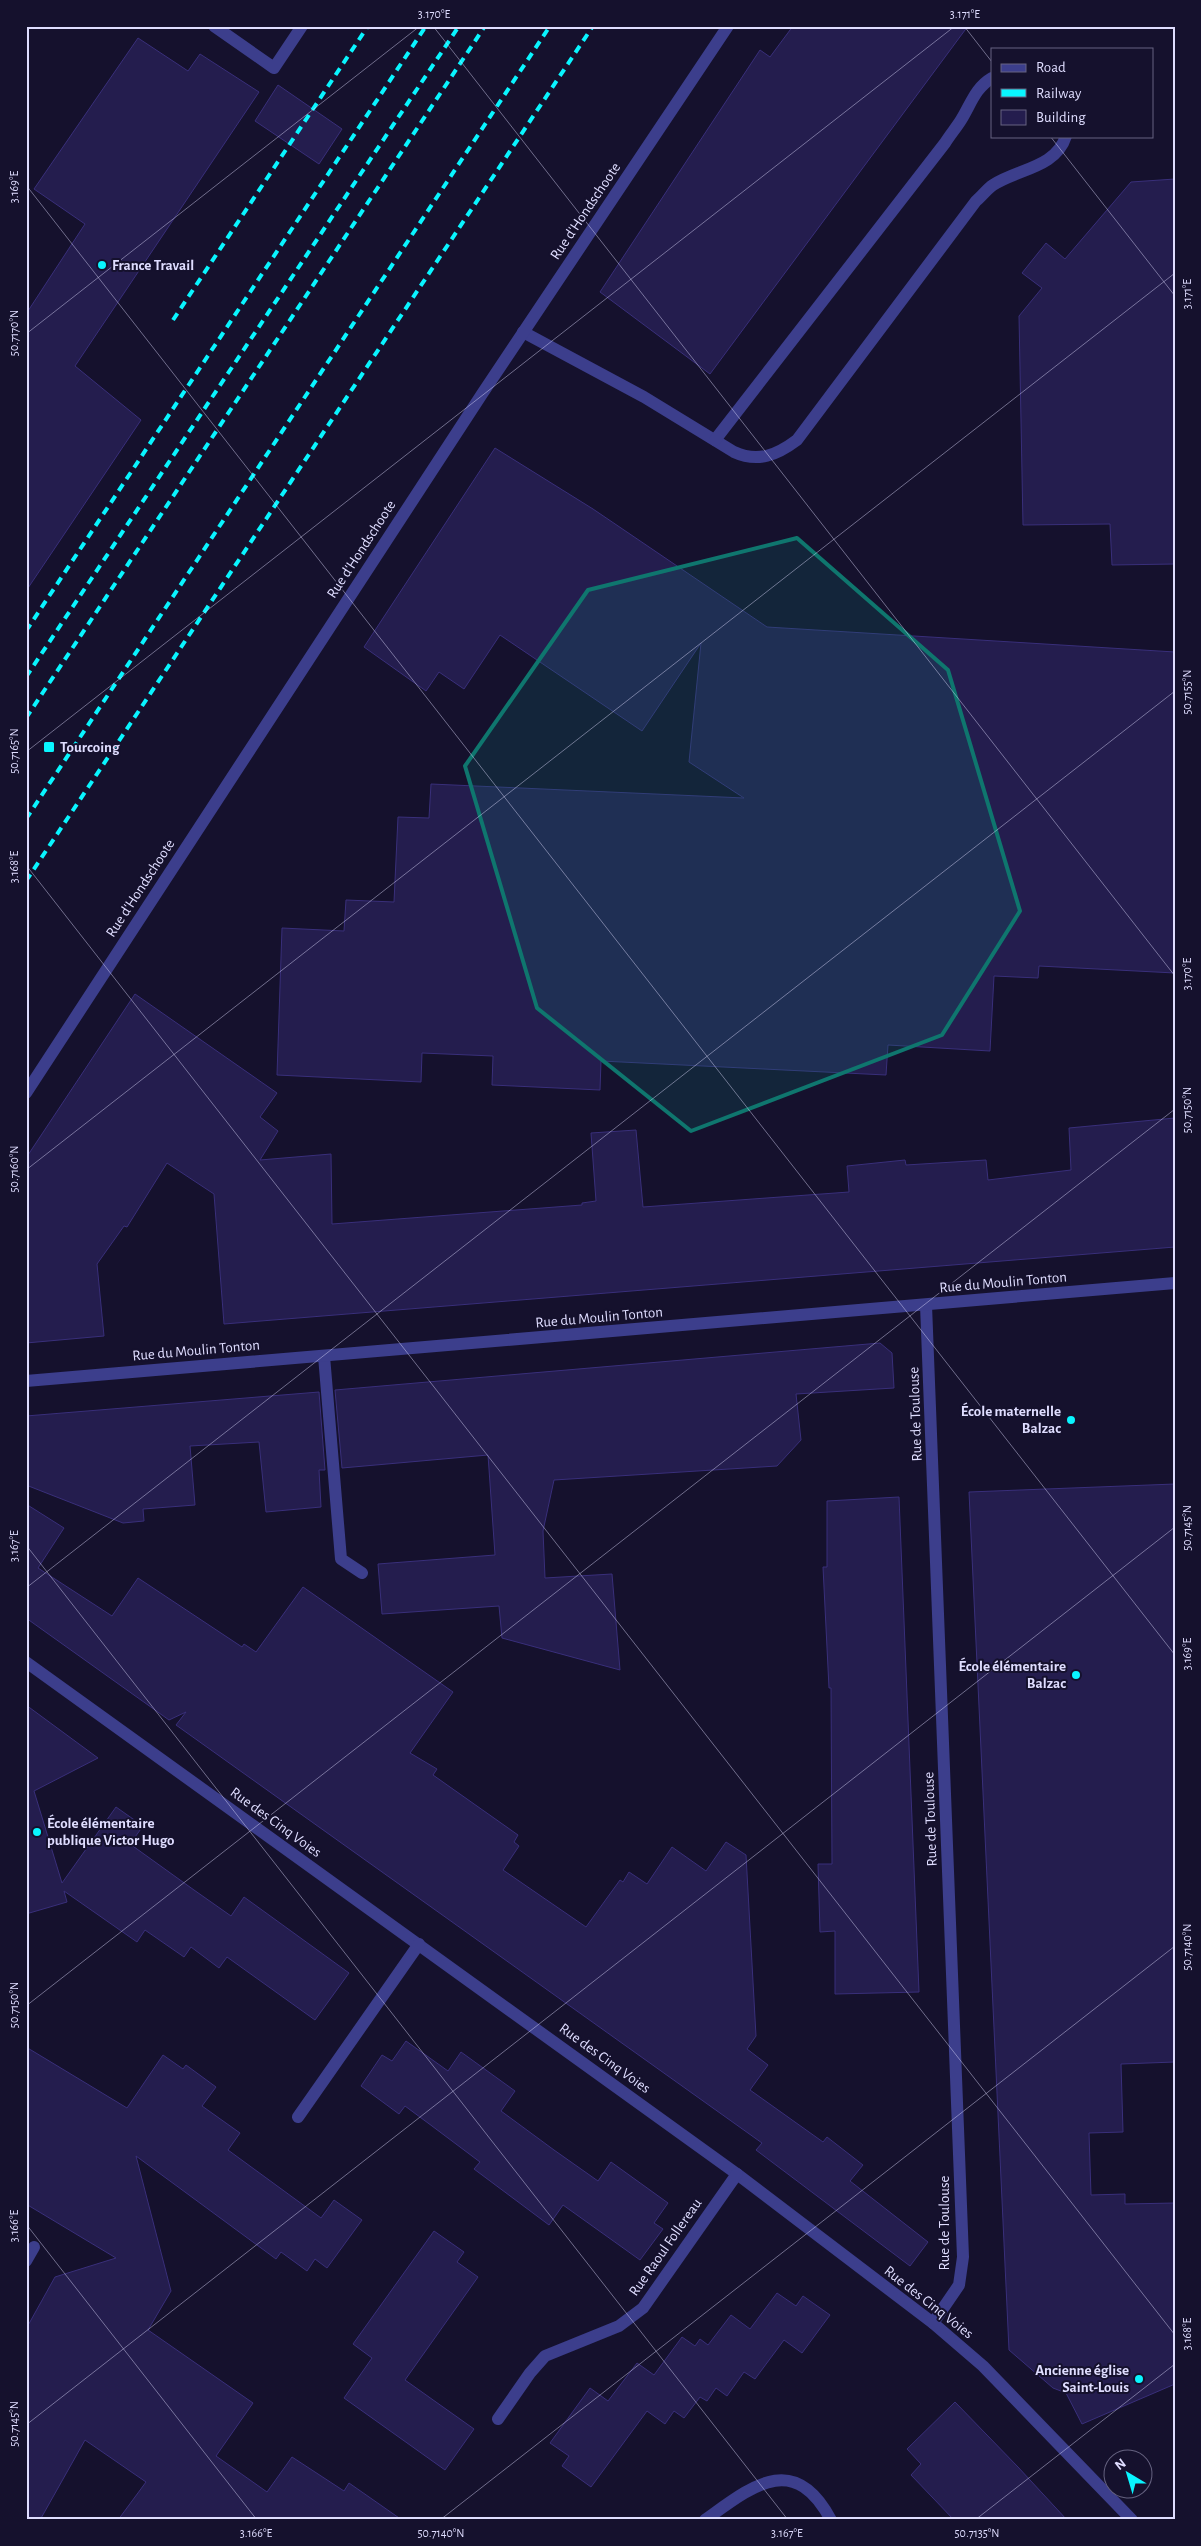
<svg xmlns="http://www.w3.org/2000/svg" width="1201" height="2546" viewBox="0 0 1201 2546" font-family="'Alegreya Sans',sans-serif">
  <style>
    .building { fill: #241d4e; stroke: #392f7a }
    .lines { fill: none; stroke-linecap: round; stroke-linejoin: round }
    .minor { stroke: #3c3e8c; stroke-width: 12 }
    .rail { stroke: #09f5ff; stroke-width: 4; stroke-dasharray: 8 6; stroke-linecap: butt }
    .marked { fill: #0f766e; fill-opacity: 0.2; stroke: #0f766e; stroke-width: 4; stroke-linejoin: round }
    .ticks { fill: none; stroke: #dfddff; stroke-width: 1; stroke-opacity: 0.45 }
    .poi-dot { fill: #09f5ff; stroke: #15112d; stroke-width: 2 }
    .labels { text-anchor: middle; stroke-width: 4; stroke-linejoin: round; paint-order: stroke }
    .street-label { font-size: 15px; fill: #dfddff; stroke: #15112d }
    .poi-label { font-size: 15px; font-weight: bold; fill: #dfddff; stroke: #15112d; text-anchor: start }
    .neatline { fill: none; stroke: #dfddff; stroke-width: 2 }
    .ticks-label { font-size: 12px; text-anchor: middle; fill: #dfddff }
  </style>
  <rect width="100%" height="100%" fill="#15112d"/>
  <g class="building">
    <polygon points="793,26 968,26 710,374 600,292 760,50 770,57"/>
    <polygon points="138,38 188,71 200,54 259,92 75,366 141,420 26,591 26,314 85,224 34,189"/>
    <polygon points="278,85 342,129 319,164 255,121"/>
    <polygon points="1175,179 1175,564 1112,565 1110,524 1023,525 1019,316 1042,288 1022,273 1046,243 1065,259 1131,182"/>
    <polygon points="495,448 593,509 767,627 1175,652 1175,973 1039,966 1038,978 994,976 990,1051 888,1045 886,1075 601,1061 600,1090 492,1085 493,1056 422,1053 421,1082 277,1075 282,928 344,931 346,900 394,902 398,817 429,818 431,784 744,798 689,762 701,643 642,731 500,635 464,689 439,672 426,691 364,647"/>
    <polygon points="135,994 277,1093 260,1117 278,1131 260,1160 331,1154 332,1224 582,1205 582,1203 596,1201 591,1133 636,1130 643,1207 849,1192 847,1166 905,1160 906,1165 986,1160 988,1180 1071,1170 1069,1128 1175,1118 1175,1247 224,1324 214,1194 167,1163 127,1227 124,1226 97,1264 104,1336 26,1343 26,1158"/>
    <polygon points="880,1343 892,1353 894,1388 796,1394 801,1440 777,1466 554,1480 543,1531 545,1578 612,1574 620,1670 502,1638 499,1606 382,1614 378,1564 495,1555 488,1455 342,1468 335,1390"/>
    <polygon points="319,1392 325,1470 319,1470 321,1507 266,1512 259,1442 190,1446 195,1505 143,1509 144,1521 123,1523 26,1485 26,1416"/>
    <polygon points="1175,1484 1175,2062 1121,2064 1123,2132 1089,2133 1091,2195 1125,2194 1125,2204 1175,2203 1175,2384 1082,2424 1066,2393 1053,2388 1009,2350 969,1492"/>
    <polygon points="899,1497 919,1992 835,1994 835,1931 820,1932 818,1864 832,1864 831,1688 829,1688 823,1567 827,1567 827,1501"/>
    <polygon points="26,1504 64,1528 38,1568 112,1616 138,1578 242,1647 244,1644 256,1652 303,1587 453,1692 410,1753 437,1769 433,1775 518,1835 514,1842 519,1846 503,1870 586,1927 620,1880 623,1882 629,1872 647,1884 672,1847 706,1871 726,1842 746,1855 756,2036 747,2049 768,2065 750,2090 823,2142 827,2137 863,2165 850,2181 928,2242 910,2266 756,2150 762,2143 176,1725 186,1712 169,1720 26,1618"/>
    <polygon points="26,1705 98,1758 34,1791 62,1883 116,1807 143,1826 130,1844 194,1890 231,1916 244,1897 349,1973 315,2020 227,1957 219,1968 191,1947 184,1957 145,1930 137,1942 64,1891 67,1902 26,1914"/>
    <polygon points="406,2041 448,2071 461,2052 515,2091 501,2111 554,2150 598,2181 611,2162 668,2203 654,2223 663,2229 640,2260 563,2205 549,2225 474,2169 480,2162 432,2126 405,2106 399,2114 361,2086 382,2055 392,2061"/>
    <polygon points="26,2047 127,2108 163,2055 183,2069 186,2065 216,2087 202,2106 240,2133 228,2150 321,2218 334,2200 362,2220 327,2268 315,2259 307,2271 281,2252 276,2259 136,2156 171,2291 148,2330 253,2403 216,2456 267,2492 292,2457 344,2491 349,2483 402,2520 118,2520 146,2482 85,2440 40,2520 26,2520 26,2329 55,2277 116,2258 26,2204"/>
    <polygon points="434,2231 464,2252 457,2262 478,2277 405,2380 474,2429 445,2470 344,2398 372,2358 353,2344"/>
    <polygon points="777,2293 796,2306 803,2296 830,2315 802,2353 784,2340 755,2379 744,2372 727,2396 716,2388 707,2401 700,2397 684,2418 674,2411 665,2424 647,2411 591,2487 562,2466 569,2456 550,2443 590,2388 608,2401 637,2363 654,2375 682,2337 695,2346 700,2339 708,2345 731,2315 750,2329"/>
    <polygon points="955,2402 1018,2467 1067,2520 954,2520 911,2475 921,2464 907,2449"/>
  </g>
  <g class="lines">
    <g class="minor">
      <polyline points="214,26 274,68 302,26"/>
      <path d="M523 332 644 397 734 452C758 463 777 455 797 440L976 201C982 196 987 189 993 185 1017 169 1056 168 1066 136"/>
      <path d="M715 440 945 143C950 135 956 128 961 120 971 104 975 88 992 78"/>
      <polyline points="26,1093 482,394 728,26"/>
      <polyline points="926,1305 963,2257 959,2285 933,2323"/>
      <polyline points="324,1356 341,1559 362,1573"/>
      <polyline points="26,1381 1175,1283"/>
      <polyline points="26,1662 737,2174 933,2323 983,2366 1132,2520"/>
      <polyline points="298,2117 419,1944"/>
      <polyline points="26,2261 34,2247"/>
      <polyline points="498,2419 530,2373 545,2356 619,2326 643,2308 737,2174"/>
      <path d="M705 2520C751 2487 794 2450 831 2520"/>
    </g>
    <g class="rail">
      <polyline points="173,320 368,26"/>
      <polyline points="26,631 426,26"/>
      <polyline points="26,677 459,26"/>
      <polyline points="26,718 485,26"/>
      <polyline points="26,819 550,26"/>
      <polyline points="26,881 593,26"/>
    </g>
  </g>
  <path class="marked" d="M797 538 948 670 1020 911 942 1035 691 1131 537 1008 465 766 588 590Z"/>
  <path class="ticks" d="M433 26 1175 976M964 26 992 62M1050 136 1175 296M26 185 1175 1655M26 334 420 26M26 752 955 26M26 865 1175 2335M26 1170 1175 273M26 1545 788 2520M26 1588 1175 691M26 2006 1175 1109M26 2224 257 2520M26 2425 1175 1527M440 2520 1175 1946M975 2520 1175 2364"/>
  <g class="poi-dot">
    <circle cx="102" cy="265" r="5"/>
    <rect x="43" y="741" width="12" height="12" rx="2.5"/>
    <circle cx="1071" cy="1420" r="5"/>
    <circle cx="1076" cy="1675" r="5"/>
    <circle cx="37" cy="1832" r="5"/>
    <circle cx="1139" cy="2379" r="5"/>
  </g>
  <g class="labels">
    <g class="street-label">
      <text transform="translate(585 211) rotate(-56)" y="5">Rue d'Hondschoote</text>
      <text transform="translate(361 549) rotate(-57)" y="5">Rue d'Hondschoote</text>
      <text transform="translate(140 888) rotate(-57)" y="5">Rue d'Hondschoote</text>
      <text transform="translate(1003 1282) rotate(-5)" y="5">Rue du Moulin Tonton</text>
      <text transform="translate(599 1317) rotate(-5)" y="5">Rue du Moulin Tonton</text>
      <text transform="translate(196 1350) rotate(-5)" y="5">Rue du Moulin Tonton</text>
      <text transform="translate(915 1414) rotate(-92)" y="5">Rue de Toulouse</text>
      <text transform="translate(930 1819) rotate(-92)" y="5">Rue de Toulouse</text>
      <text transform="translate(276 1822) rotate(36)" y="5">Rue des Cinq Voies</text>
      <text transform="translate(605 2058) rotate(36)" y="5">Rue des Cinq Voies</text>
      <text transform="translate(944 2223) rotate(-90)" y="5">Rue de Toulouse</text>
      <text transform="translate(665 2247) rotate(-55)" y="5">Rue Raoul Follereau</text>
      <text transform="translate(929 2302) rotate(38)" y="5">Rue des Cinq Voies</text>
    </g>
    <g class="poi-label">
      <text x="112" y="270">France Travail</text>
      <text x="60" y="752">Tourcoing</text>
      <text x="1061" y="1416" text-anchor="end">École maternelle<tspan x="1061" dy="17">Balzac</tspan></text>
      <text x="1066" y="1671" text-anchor="end">École élémentaire<tspan x="1066" dy="17">Balzac</tspan></text>
      <text x="47" y="1828">École élémentaire<tspan x="47" dy="17">publique Victor Hugo</tspan></text>
      <text x="1129" y="2375" text-anchor="end">Ancienne église<tspan x="1129" dy="17">Saint-Louis</tspan></text>
    </g>
  </g>
  <rect width="1201" height="2546" fill="none" stroke="#15112d" stroke-width="55"/>
  <rect x="991" y="48" width="162" height="90" fill="#15112d" stroke="#666381"/>
  <rect x="1001" y="64" width="25" height="8" fill="#3c3e8c" stroke="#666381"/>
  <text x="1036" y="72" font-size="15" fill="#dfddff">Road</text>
  <rect x="1001" y="89" width="25" height="8" fill="#09f5ff" stroke="#666381"/>
  <text x="1036" y="98" font-size="15" fill="#dfddff">Railway</text>
  <rect x="1001" y="110" width="25" height="15" fill="#241d4e" stroke="#666381"/>
  <text x="1036" y="122" font-size="15" fill="#dfddff">Building</text>
  <g transform="translate(1128 2474) rotate(322)"><circle r="24" fill="#15112d" stroke="#666381"/>
  <path d="M0-4L9 19L0 12L-9 19Z" fill="#09f5ff"/>
  <text y="-8" font-size="14" font-weight="bold" text-anchor="middle" fill="#dfddff">N</text>
  </g>
  <rect x="28" y="28" width="1146" height="2490" class="neatline"/>
  <g class="ticks-label">
    <text x="434" y="18">3.170°E</text>
    <text x="965" y="18">3.171°E</text>
    <text transform="translate(14 187) rotate(-90)" y="4">3.169°E</text>
    <text transform="translate(1187 294) rotate(-90)" y="4">3.171°E</text>
    <text transform="translate(14 333) rotate(-90)" y="4">50.7170°N</text>
    <text transform="translate(1187 692) rotate(-90)" y="4">50.7155°N</text>
    <text transform="translate(14 751) rotate(-90)" y="4">50.7165°N</text>
    <text transform="translate(14 867) rotate(-90)" y="4">3.168°E</text>
    <text transform="translate(1187 974) rotate(-90)" y="4">3.170°E</text>
    <text transform="translate(1187 1110) rotate(-90)" y="4">50.7150°N</text>
    <text transform="translate(14 1169) rotate(-90)" y="4">50.7160°N</text>
    <text transform="translate(1187 1528) rotate(-90)" y="4">50.7145°N</text>
    <text transform="translate(14 1546) rotate(-90)" y="4">3.167°E</text>
    <text transform="translate(1187 1654) rotate(-90)" y="4">3.169°E</text>
    <text transform="translate(1187 1947) rotate(-90)" y="4">50.7140°N</text>
    <text transform="translate(14 2005) rotate(-90)" y="4">50.7150°N</text>
    <text transform="translate(14 2226) rotate(-90)" y="4">3.166°E</text>
    <text transform="translate(1187 2334) rotate(-90)" y="4">3.168°E</text>
    <text transform="translate(14 2424) rotate(-90)" y="4">50.7145°N</text>
    <text x="256" y="2537">3.166°E</text>
    <text x="441" y="2537">50.7140°N</text>
    <text x="787" y="2537">3.167°E</text>
    <text x="977" y="2537">50.7135°N</text>
  </g>
</svg>
